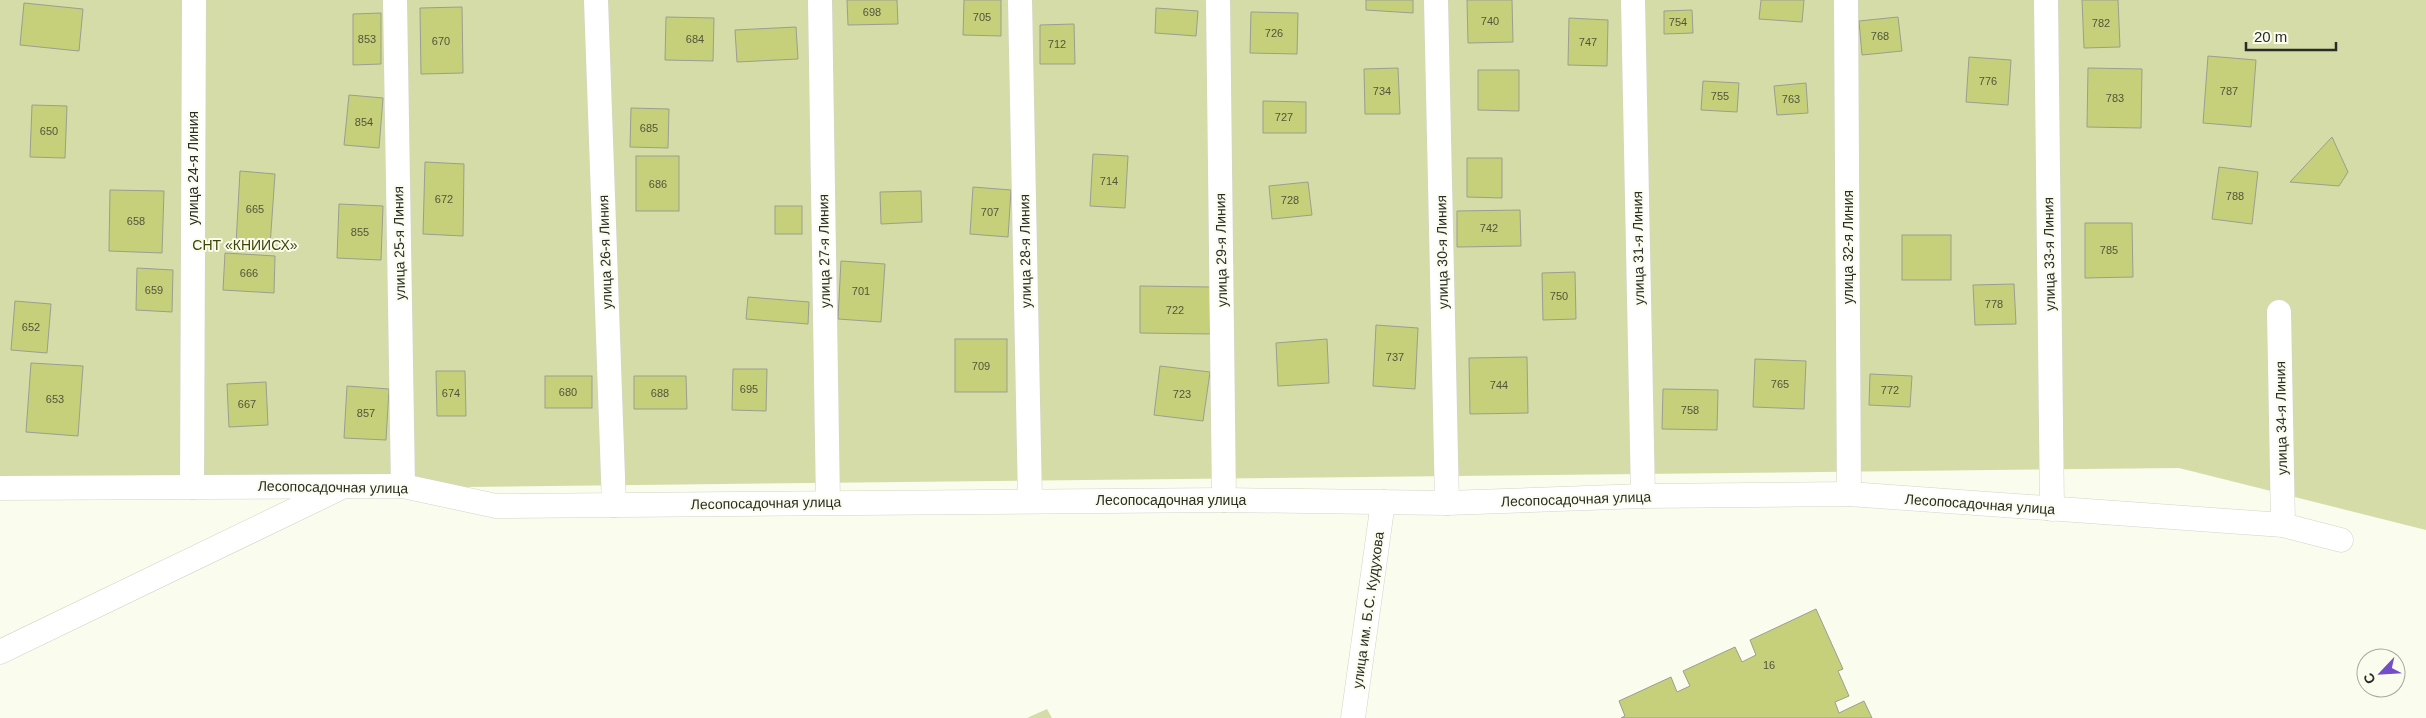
<svg xmlns="http://www.w3.org/2000/svg" width="2426" height="718" viewBox="0 0 2426 718" font-family="Arial,sans-serif">
  <style>
    .green { fill: #d5dca8 }
    .building { fill: #c6d07a; stroke: #9b9e90 }
    .lines { fill: none; stroke-linecap: round; stroke-linejoin: round }
    .street-casing { stroke: #d2d4c6; stroke-width: 25 }
    .street { stroke: #fff; stroke-width: 24 }
    .labels { text-anchor: middle; stroke-width: 4; stroke-linejoin: round; paint-order: stroke }
    .number-label { font-size: 11px; fill: #52553b }
    .street-label { font-size: 14px; fill: #2b2c26; stroke: #fafcee }
    .park-label { font-size: 14px; fill: #3f4400; stroke: #fafcee }
  </style>
  <rect width="100%" height="100%" fill="#fafcee"/>
  <g class="green">
    <polygon points="0,0 2426,0 2426,530 2179,468 0,492"/>
    <polygon points="1047,709 1052,718 1027,718"/>
  </g>
  <g class="building">
    <polygon points="847,0 897,0 898,24 848,25"/>
    <polygon points="964,0 1001,0 1001,36 963,35"/>
    <polygon points="1366,0 1413,0 1413,13 1366,10"/>
    <polygon points="1467,0 1512,0 1513,42 1468,43"/>
    <polygon points="1761,0 1804,0 1802,22 1759,19"/>
    <polygon points="2082,0 2118,0 2120,47 2084,48"/>
    <polygon points="24,3 83,9 79,51 20,45"/>
    <polygon points="462,7 463,73 421,74 420,8"/>
    <polygon points="1156,8 1198,11 1196,36 1155,33"/>
    <polygon points="1692,10 1693,33 1664,34 1664,11"/>
    <polygon points="1251,12 1298,13 1297,54 1250,53"/>
    <polygon points="381,13 381,64 353,65 353,14"/>
    <polygon points="666,17 714,18 713,61 665,60"/>
    <polygon points="1898,17 1902,51 1862,55 1859,21"/>
    <polygon points="1569,18 1608,20 1607,66 1568,65"/>
    <polygon points="1074,24 1075,64 1040,64 1040,25"/>
    <polygon points="796,27 798,59 737,62 735,30"/>
    <polygon points="2208,56 2256,60 2251,127 2203,123"/>
    <polygon points="1969,57 2011,60 2008,105 1966,102"/>
    <polygon points="1398,68 1400,114 1365,114 1364,69"/>
    <polygon points="2088,68 2142,69 2141,128 2087,127"/>
    <polygon points="1478,70 1519,70 1519,111 1478,110"/>
    <polygon points="1703,81 1739,83 1737,112 1701,110"/>
    <polygon points="1806,83 1808,113 1777,115 1774,86"/>
    <polygon points="349,95 383,98 379,148 344,145"/>
    <polygon points="1263,101 1306,102 1306,133 1263,133"/>
    <polygon points="32,105 67,106 65,158 30,157"/>
    <polygon points="631,108 669,109 668,148 630,147"/>
    <polygon points="2332,137 2348,172 2339,186 2290,182"/>
    <polygon points="1093,154 1128,156 1125,208 1090,206"/>
    <rect x="636" y="156" width="43" height="55"/>
    <polygon points="1467,158 1502,158 1502,198 1467,197"/>
    <polygon points="425,162 464,164 463,236 423,234"/>
    <polygon points="2219,167 2258,172 2252,224 2212,219"/>
    <polygon points="240,171 275,174 270,246 236,244"/>
    <polygon points="1308,182 1312,215 1272,219 1269,186"/>
    <polygon points="973,187 1011,190 1008,237 970,234"/>
    <polygon points="110,190 164,191 162,253 109,251"/>
    <polygon points="921,191 922,222 881,224 880,192"/>
    <polygon points="339,204 383,206 381,260 337,258"/>
    <rect x="775" y="206" width="27" height="28"/>
    <polygon points="1520,210 1521,246 1457,247 1457,211"/>
    <polygon points="2085,223 2132,223 2133,277 2085,278"/>
    <rect x="1902" y="235" width="49" height="45"/>
    <polygon points="225,253 275,256 274,293 223,290"/>
    <polygon points="841,261 885,264 881,322 838,319"/>
    <polygon points="137,268 173,270 172,312 136,310"/>
    <polygon points="1575,272 1576,319 1543,320 1542,273"/>
    <polygon points="2014,284 2016,324 1975,325 1973,285"/>
    <polygon points="1140,286 1210,287 1210,334 1140,333"/>
    <polygon points="748,297 809,302 808,324 746,319"/>
    <polygon points="15,301 51,304 47,353 11,350"/>
    <polygon points="1376,325 1418,328 1415,389 1373,386"/>
    <rect x="955" y="339" width="52" height="53"/>
    <polygon points="1327,339 1329,383 1278,386 1276,343"/>
    <polygon points="1527,357 1528,413 1470,414 1469,358"/>
    <polygon points="1755,359 1806,361 1804,409 1753,407"/>
    <polygon points="31,363 83,366 78,436 26,432"/>
    <polygon points="1160,366 1210,372 1203,421 1154,415"/>
    <polygon points="733,369 767,369 766,411 732,410"/>
    <polygon points="436,371 465,371 466,416 437,416"/>
    <polygon points="1870,374 1912,376 1910,407 1869,405"/>
    <rect x="545" y="376" width="47" height="32"/>
    <polygon points="634,376 686,376 687,409 634,409"/>
    <polygon points="266,382 268,425 229,427 227,384"/>
    <polygon points="347,386 389,389 386,440 344,438"/>
    <polygon points="1663,389 1718,390 1717,430 1662,429"/>
    <polygon points="1816,609 1843,669 1838,671 1849,696 1835,702 1839,713 1864,701 1872,718 1621,718 1625,716 1619,701 1671,677 1677,692 1690,686 1683,671 1735,647 1742,662 1756,655 1750,640"/>
  </g>
  <g class="lines">
    <g class="street-casing">
      <g id="street">
        <polyline points="395,0 403,486"/>
        <polyline points="596,0 614,505"/>
        <polyline points="820,0 828,503"/>
        <polyline points="1020,0 1030,501"/>
        <polyline points="1218,0 1224,500"/>
        <polyline points="1436,0 1447,503"/>
        <polyline points="1633,0 1643,496"/>
        <polyline points="1846,0 1849,494"/>
        <polyline points="2046,0 2052,509"/>
        <polyline points="2279,312 2283,525"/>
        <polyline points="192,487 194,0"/>
        <polyline points="0,488 403,486 496,506 1224,500 1447,503 1643,496 1849,494 2283,525 2341,540"/>
        <polyline points="0,652 338,489"/>
        <polyline points="1353,718 1383,502"/>
      </g>
    </g>
    <use href="#street" class="street"/>
  </g>
  <g class="labels">
    <g class="number-label">
      <text x="872" y="16">698</text>
      <text x="982" y="21">705</text>
      <text x="1490" y="25">740</text>
      <text x="1678" y="26">754</text>
      <text x="2101" y="27">782</text>
      <text x="1274" y="37">726</text>
      <text x="1880" y="40">768</text>
      <text x="367" y="43">853</text>
      <text x="695" y="43">684</text>
      <text x="441" y="45">670</text>
      <text x="1588" y="46">747</text>
      <text x="1057" y="48">712</text>
      <text x="1988" y="85">776</text>
      <text x="1382" y="95">734</text>
      <text x="2229" y="95">787</text>
      <text x="1720" y="100">755</text>
      <text x="2115" y="102">783</text>
      <text x="1791" y="103">763</text>
      <text x="1284" y="121">727</text>
      <text x="364" y="126">854</text>
      <text x="649" y="132">685</text>
      <text x="49" y="135">650</text>
      <text x="1109" y="185">714</text>
      <text x="658" y="188">686</text>
      <text x="2235" y="200">788</text>
      <text x="444" y="203">672</text>
      <text x="1290" y="204">728</text>
      <text x="255" y="213">665</text>
      <text x="990" y="216">707</text>
      <text x="136" y="225">658</text>
      <text x="1489" y="232">742</text>
      <text x="360" y="236">855</text>
      <text x="2109" y="254">785</text>
      <text x="249" y="277">666</text>
      <text x="154" y="294">659</text>
      <text x="861" y="295">701</text>
      <text x="1559" y="300">750</text>
      <text x="1994" y="308">778</text>
      <text x="1175" y="314">722</text>
      <text x="31" y="331">652</text>
      <text x="1395" y="361">737</text>
      <text x="981" y="370">709</text>
      <text x="1780" y="388">765</text>
      <text x="1499" y="389">744</text>
      <text x="749" y="393">695</text>
      <text x="1890" y="394">772</text>
      <text x="568" y="396">680</text>
      <text x="451" y="397">674</text>
      <text x="660" y="397">688</text>
      <text x="1182" y="398">723</text>
      <text x="55" y="403">653</text>
      <text x="247" y="408">667</text>
      <text x="1690" y="414">758</text>
      <text x="366" y="417">857</text>
      <text x="1769" y="669">16</text>
    </g>
    <g class="street-label">
      <text transform="translate(193 168) rotate(-90)" y="5">улица 24-я Линия</text>
      <text transform="translate(399 243) rotate(-91)" y="5">улица 25-я Линия</text>
      <text transform="translate(1848 247) rotate(-90)" y="5">улица 32-я Линия</text>
      <text transform="translate(1638 248) rotate(-91)" y="5">улица 31-я Линия</text>
      <text transform="translate(1221 250) rotate(-91)" y="5">улица 29-я Линия</text>
      <text transform="translate(824 251) rotate(-91)" y="5">улица 27-я Линия</text>
      <text transform="translate(1025 251) rotate(-91)" y="5">улица 28-я Линия</text>
      <text transform="translate(605 252) rotate(-92)" y="5">улица 26-я Линия</text>
      <text transform="translate(1442 252) rotate(-91)" y="5">улица 30-я Линия</text>
      <text transform="translate(2049 254) rotate(-91)" y="5">улица 33-я Линия</text>
      <text transform="translate(2281 418) rotate(-91)" y="5">улица 34-я Линия</text>
      <text transform="translate(333 487) rotate(1)" y="5">Лесопосадочная улица</text>
      <text transform="translate(1576 499) rotate(-2)" y="5">Лесопосадочная улица</text>
      <text x="1171" y="505">Лесопосадочная улица</text>
      <text transform="translate(766 503) rotate(-1)" y="5">Лесопосадочная улица</text>
      <text transform="translate(1980 504) rotate(4)" y="5">Лесопосадочная улица</text>
      <text transform="translate(1368 610) rotate(-82)" y="5">улица им. Б.С. Кудухова</text>
    </g>
    <g class="park-label">
      <text x="245" y="250">СНТ «КНИИСХ»</text>
    </g>
  </g>
  <g transform="translate(2381 673) rotate(245)"><circle r="24" fill="#fafcee" stroke="#a7a99e"/>
  <path d="M0-4L9 19L0 12L-9 19Z" fill="#744ec7"/>
  <text y="-8" font-size="14" font-weight="bold" text-anchor="middle" fill="#2b2c26">С</text>
  </g>
  <path d="M2246 42v8h90v-8" fill="none" stroke="#2b2c26" stroke-width="2.5"/>
  <text x="2254" y="42" font-size="15" fill="#2b2c26" stroke="#fafcee" stroke-width="4" paint-order="stroke">20 m</text>
</svg>
